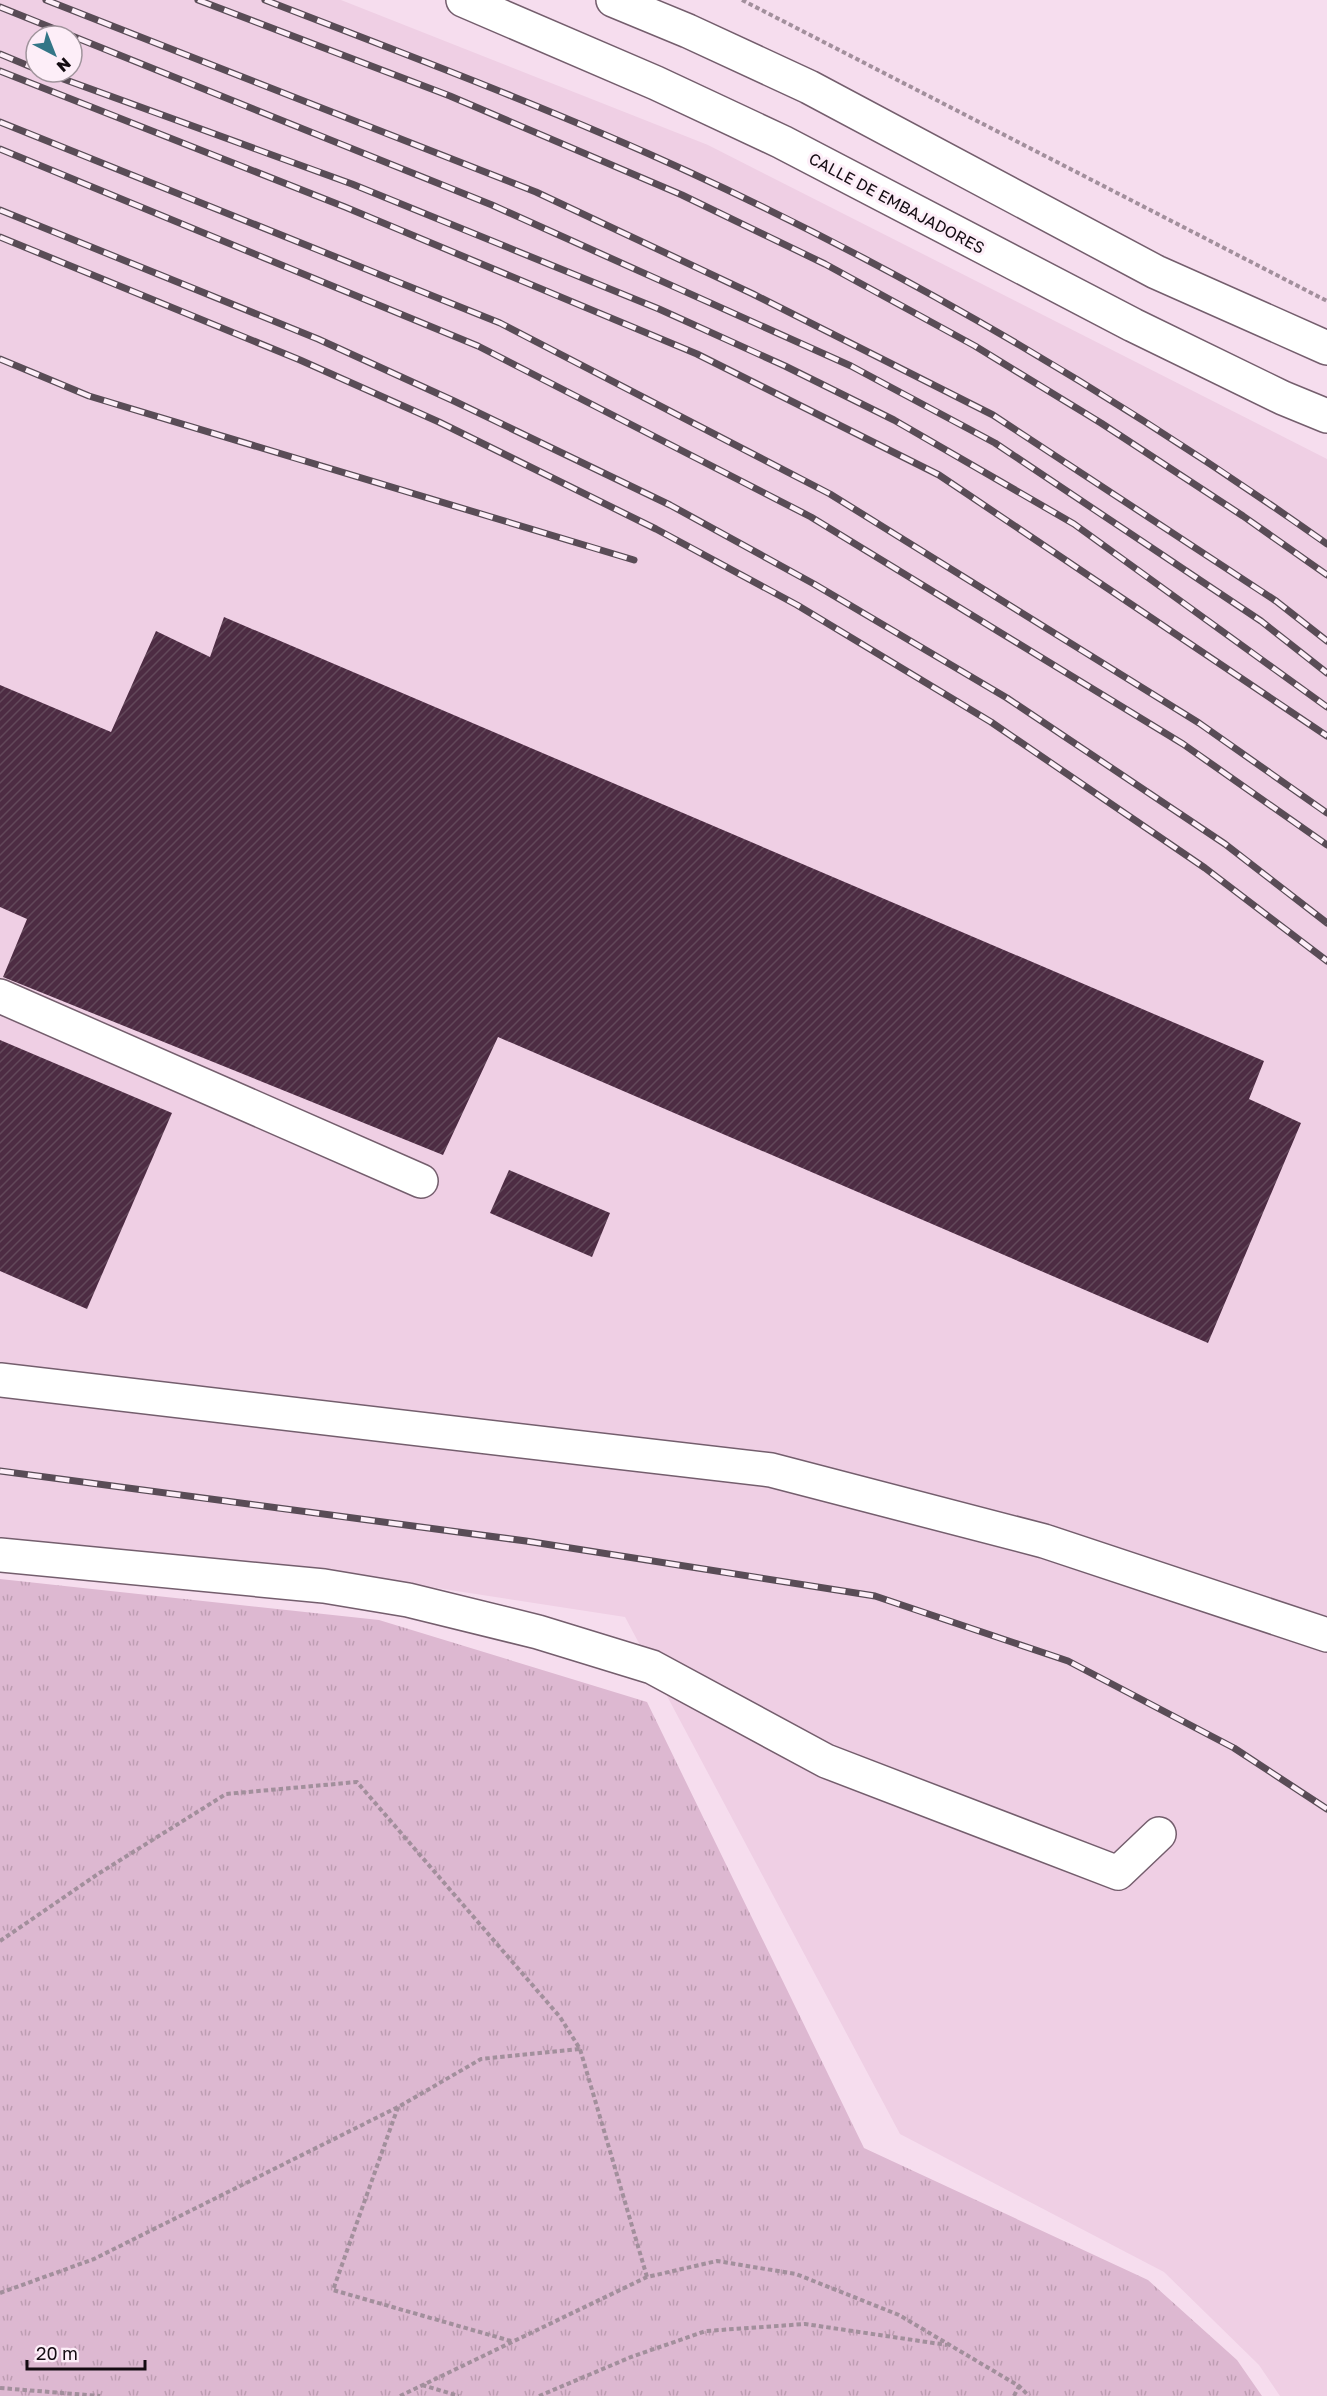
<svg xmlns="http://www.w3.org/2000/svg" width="1327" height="2396" viewBox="0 0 1327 2396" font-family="'Golos Text',sans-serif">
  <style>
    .built { fill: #efcfe4; fill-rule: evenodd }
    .grass { fill: url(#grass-tufts) }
    .building { fill: url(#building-hatch) }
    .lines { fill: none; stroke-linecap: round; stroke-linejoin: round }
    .minor-casing { stroke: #745e6d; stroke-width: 36 }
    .major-casing { stroke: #745e6d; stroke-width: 36 }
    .path { stroke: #a28f9c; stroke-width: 4; stroke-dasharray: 4.5 3; stroke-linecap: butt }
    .minor { stroke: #fff; stroke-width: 33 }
    .major { stroke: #fff; stroke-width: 33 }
    .rail-casing { stroke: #594c56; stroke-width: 7 }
    .rail { stroke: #fdeef8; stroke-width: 4.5; stroke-dasharray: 14; stroke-linecap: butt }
    .labels { text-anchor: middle; stroke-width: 6; stroke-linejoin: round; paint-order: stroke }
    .street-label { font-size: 16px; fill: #140c12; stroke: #fdeef8 }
  </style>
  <defs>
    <pattern id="grass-tufts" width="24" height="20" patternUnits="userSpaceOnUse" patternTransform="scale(1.5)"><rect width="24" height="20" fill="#ddb8d1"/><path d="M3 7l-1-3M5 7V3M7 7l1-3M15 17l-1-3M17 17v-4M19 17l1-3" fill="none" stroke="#bd9db2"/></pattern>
    <pattern id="building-hatch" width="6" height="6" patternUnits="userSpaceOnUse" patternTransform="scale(1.5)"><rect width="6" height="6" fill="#4d2c43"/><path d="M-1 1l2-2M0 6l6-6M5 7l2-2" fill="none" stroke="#62485a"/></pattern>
  </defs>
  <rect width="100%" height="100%" fill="#f6ddee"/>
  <path class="built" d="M0 0H341L708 145 1327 459V2396H1280L1259 2365 1164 2272 900 2134 625 1617 326 1571 0 1537ZM36 36H72V72H36Z"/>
  <polygon class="grass" points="0,1579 379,1620 647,1702 864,2148 1148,2280 1237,2360 1262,2396 0,2396"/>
  <g class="building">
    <polygon points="224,617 1264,1061 1249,1099 1301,1123 1208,1343 498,1037 443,1155 3,977 27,919 0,907 0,685 111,732 156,631 210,657"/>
    <polygon points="0,1040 172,1113 87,1309 0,1271"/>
    <polygon points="509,1170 610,1213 592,1257 490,1213"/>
  </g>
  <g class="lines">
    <g class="minor-casing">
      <g id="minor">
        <polyline points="0,996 421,1181"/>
        <polyline points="0,1380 771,1470 1044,1541 1327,1635"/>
        <polyline points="0,1555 324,1586 408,1600 538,1632 652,1667 826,1761 1118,1873 1159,1834"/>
      </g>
    </g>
    <g class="major-casing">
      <g id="major">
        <polyline points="463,0 656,83 782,142 1133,325 1283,398 1327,416"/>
        <polyline points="613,0 688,31 809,87 1156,272 1327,348"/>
      </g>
    </g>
    <g class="path">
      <polyline points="742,0 1327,301"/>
      <polyline points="0,1941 98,1874 226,1794 357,1782 560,2017 580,2049 647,2277"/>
      <polyline points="398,2107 333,2290 511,2341"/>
      <polyline points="0,2293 94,2259 398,2107 481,2059 580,2049"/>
      <polyline points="422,2385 459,2396"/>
      <polyline points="0,2388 100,2396"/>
      <polyline points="400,2396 647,2277 717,2261 796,2274 899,2315 1019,2386 1029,2396"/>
      <polyline points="539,2396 631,2357 706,2331 805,2324 947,2345"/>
      <polyline points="1014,2396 1019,2386"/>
    </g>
    <use href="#minor" class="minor"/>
    <use href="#major" class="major"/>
    <g class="rail-casing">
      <g id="rail">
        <polyline points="46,0 536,192 753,294 993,415 1276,601 1327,641"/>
        <polyline points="198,0 450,96 682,195 825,264 975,346 1101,423 1243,516 1327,575"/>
        <path d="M265 0C407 55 550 108 689 172 913 275 1126 402 1327 544"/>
        <polyline points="0,7 492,205 851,366 995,443 1261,621 1327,673"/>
        <polyline points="0,54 36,69"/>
        <polyline points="0,71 345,207 697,354 939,475 1327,736"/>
        <polyline points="44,72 352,184 659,309 785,366 894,420 1074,524 1327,707"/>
        <polyline points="0,122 500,323 830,494 1199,723 1327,813"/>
        <polyline points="0,149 478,346 811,517 1183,744 1327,845"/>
        <polyline points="0,210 318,339 454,401 670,505 814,584 1007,698 1225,844 1327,923"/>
        <polyline points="0,237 300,360 439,422 656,529 797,605 991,722 1205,868 1327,961"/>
        <polyline points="0,359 89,396 634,560"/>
        <polyline points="0,1471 526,1541 875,1596 1068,1661 1234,1748 1327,1809"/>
      </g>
    </g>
    <use href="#rail" class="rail"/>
  </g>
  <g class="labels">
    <g class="street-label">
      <text transform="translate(897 203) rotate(28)" y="6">CALLE DE EMBAJADORES</text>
    </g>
  </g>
  <g transform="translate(54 54) rotate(138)"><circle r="28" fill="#fdeef8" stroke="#a0949c" stroke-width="1.5"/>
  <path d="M0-4.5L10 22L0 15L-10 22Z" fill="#337687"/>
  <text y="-9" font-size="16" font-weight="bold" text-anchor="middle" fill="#140c12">N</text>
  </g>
  <path d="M27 2360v9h118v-9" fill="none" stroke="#140c12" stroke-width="3"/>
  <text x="36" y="2360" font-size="18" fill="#140c12" stroke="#fdeef8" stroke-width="4.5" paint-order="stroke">20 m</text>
</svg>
